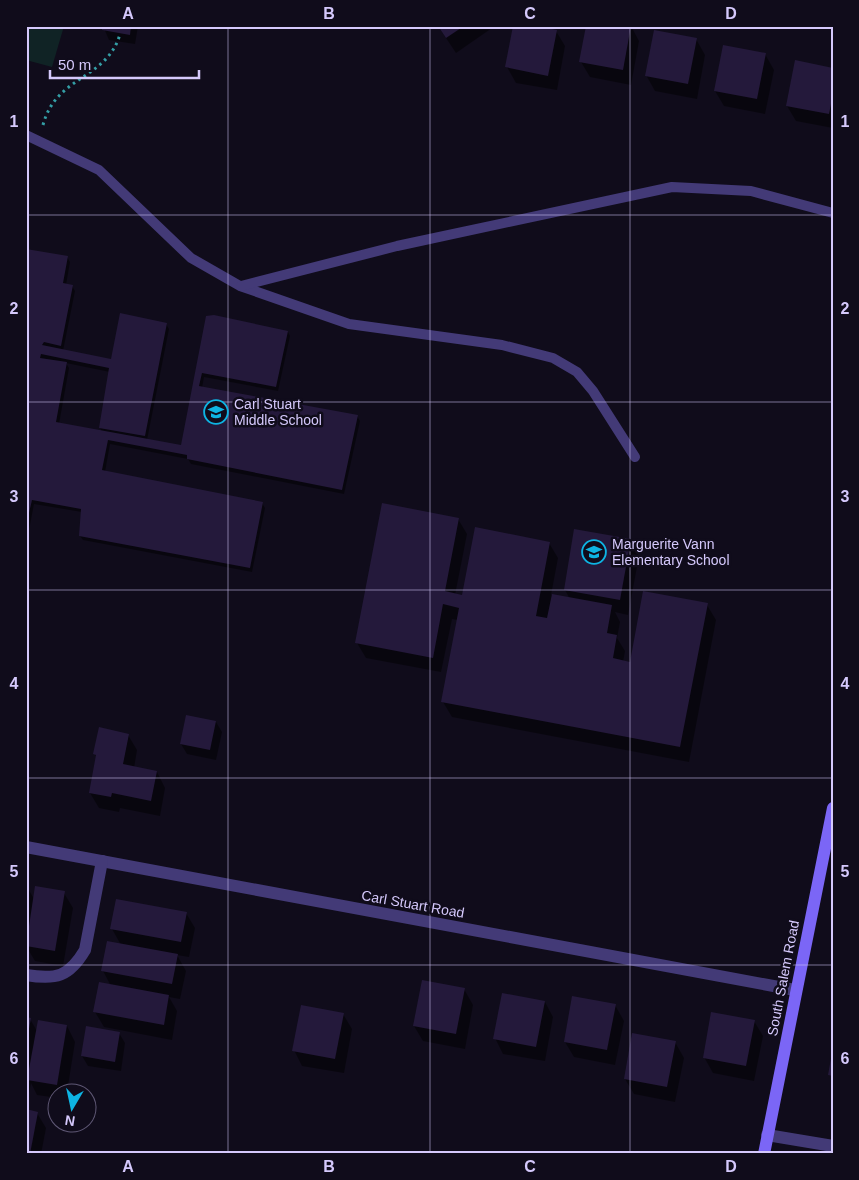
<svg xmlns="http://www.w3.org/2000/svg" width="859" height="1180" viewBox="0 0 859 1180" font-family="Helvetica,sans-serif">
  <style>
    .green { fill: #102325 }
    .shadow { fill: #0007; fill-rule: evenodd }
    .building { fill: #24193b }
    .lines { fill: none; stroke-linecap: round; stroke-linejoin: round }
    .path { stroke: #349fa6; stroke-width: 3; stroke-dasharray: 2.5 4; stroke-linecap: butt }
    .service { stroke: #433a77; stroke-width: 10 }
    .minor { stroke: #433a77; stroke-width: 12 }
    .secondary { stroke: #7b66f6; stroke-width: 12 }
    .grid { fill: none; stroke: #d5c9fc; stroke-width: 1; stroke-opacity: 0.55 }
    .labels { text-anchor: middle; stroke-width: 5; stroke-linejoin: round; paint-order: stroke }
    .poi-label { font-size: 14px; fill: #d5c9fc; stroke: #100c1b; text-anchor: start }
    .street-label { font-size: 14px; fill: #d5c9fc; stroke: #100c1b }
    .neatline { fill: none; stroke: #d5c9fc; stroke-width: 2 }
    .grid-label { font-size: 16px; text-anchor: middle; font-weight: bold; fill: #d5c9fc }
  </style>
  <rect width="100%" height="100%" fill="#100c1b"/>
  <polygon class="green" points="30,26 64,26 52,67 26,60 26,40"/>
  <g class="shadow">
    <polygon points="103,26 138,26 135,44 109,40"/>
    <polygon points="438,26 491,26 492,28 456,53"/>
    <polygon points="631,26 639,41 631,85 590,77 581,62"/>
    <polygon points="556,31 565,46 557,90 516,83 507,67"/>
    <polygon points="696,39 705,55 697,99 655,91 646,75"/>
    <polygon points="765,54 774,70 765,114 724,106 715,91"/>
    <polygon points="833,69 833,128 796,121 787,106"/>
    <path d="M26 250 67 257 70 262 66 285 72 286 75 291 63 351 112 361 166 324 169 329 147 440 182 447 207 317 288 332 290 336 278 391 204 377 202 388 357 416 360 421 344 494 191 464 188 459 110 444 105 472 262 503 265 508 252 572 83 540 80 536 82 512 34 504 28 535H26ZM66 363 110 372 100 428 102 432 59 424 69 368Z"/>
    <polygon points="458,519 467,534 455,595 463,597 549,543 558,558 551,595 570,599 565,590 630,540 639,556 628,615 615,612 620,622 617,638 625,651 623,662 631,663 707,605 716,620 689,762 452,717 443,702 458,620 452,619 441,672 366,658 357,643"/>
    <polygon points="216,722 222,732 216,760 187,754 181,744"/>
    <polygon points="128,735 137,750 134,768 157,772 165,788 160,816 120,808 119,812 99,808 90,793 97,758 95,754"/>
    <polygon points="26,885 34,899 64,893 73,908 63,966 35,961 26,946"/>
    <polygon points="186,913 195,928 189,957 177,955 186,971 180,999 169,997 177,1011 172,1040 104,1027 95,1012 111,986 103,971 121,945 112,929"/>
    <polygon points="464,989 473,1005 465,1049 423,1041 414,1026"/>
    <polygon points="545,1002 553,1017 545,1061 503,1054 495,1038"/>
    <polygon points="615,1005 624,1021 615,1065 574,1057 565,1042"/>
    <polygon points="343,1014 352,1029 344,1073 302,1066 294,1050"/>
    <polygon points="26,1019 30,1019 37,1031 67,1026 75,1042 67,1092 58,1092 58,1098 37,1095 31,1083 29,1093 26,1092"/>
    <polygon points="754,1021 763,1036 754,1081 713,1073 704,1057"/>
    <polygon points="119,1033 125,1043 121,1071 88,1066 82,1056"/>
    <polygon points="675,1042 684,1058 675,1102 634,1094 625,1079"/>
    <polygon points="37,1113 46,1128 41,1154 26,1154"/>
  </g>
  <g class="building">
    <polygon points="102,26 131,26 130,35 102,30"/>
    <polygon points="438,26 464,26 446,38"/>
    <polygon points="513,26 538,26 557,30 548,76 505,67"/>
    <polygon points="586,26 631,26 623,70 579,62"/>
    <polygon points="654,30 697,38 688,84 645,76"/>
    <polygon points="723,45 766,53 757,99 714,91"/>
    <polygon points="795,60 833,68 833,94 829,114 786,106"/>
    <polygon points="26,249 68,256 63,283 73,285 61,346 44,342 42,345 111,359 120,313 167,323 145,436 99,428 109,368 41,354 40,358 67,362 56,422 181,445 206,316 214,315 288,331 276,387 202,373 199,386 358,415 342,490 187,459 187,455 108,440 102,470 263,502 250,568 79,536 81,509 32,500 26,526"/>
    <polygon points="382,503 459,518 445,591 462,595 475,527 550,542 536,616 547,618 552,594 612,605 607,633 617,635 613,658 630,662 643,591 708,603 680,747 441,702 459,608 443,604 433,658 355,643"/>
    <polygon points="574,529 631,539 620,600 564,590"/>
    <polygon points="186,715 216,721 210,750 180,744"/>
    <polygon points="99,727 129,734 123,764 157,771 151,801 112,793 111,797 89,793 96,755 93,754"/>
    <polygon points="35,886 65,891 55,951 26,946"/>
    <polygon points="116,899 187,912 181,942 110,929"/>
    <polygon points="107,941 178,954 172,984 101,971"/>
    <polygon points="422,980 465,988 456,1034 413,1026"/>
    <polygon points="99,982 169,995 164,1025 93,1012"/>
    <polygon points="502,993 545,1001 536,1047 493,1039"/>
    <polygon points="572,996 616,1004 607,1050 564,1042"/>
    <polygon points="301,1005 344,1013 335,1059 292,1051"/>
    <polygon points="711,1012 755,1020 746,1066 703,1058"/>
    <polygon points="26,1017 31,1018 27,1039 26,1039"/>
    <polygon points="38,1020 67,1025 57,1085 27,1080"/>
    <polygon points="86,1026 120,1032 115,1062 81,1056"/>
    <polygon points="632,1033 676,1041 667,1087 624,1079"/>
    <polygon points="832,1053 833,1053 833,1076 828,1075"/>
    <polygon points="26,1109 38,1112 30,1154 26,1154"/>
  </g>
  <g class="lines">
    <path class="path" d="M43 125C56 75 107 80 120 34"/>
    <g class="service">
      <polyline points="26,135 99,170 191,258 240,286 349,324 502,345 553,358 577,372 593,391 635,457"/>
      <polyline points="241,286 397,246 672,187 751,191 833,213"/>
    </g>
    <g class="minor">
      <polyline points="26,847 795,990"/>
      <path d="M26 975C56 980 69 977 85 950L102 861"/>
      <polyline points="767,1135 833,1146"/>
    </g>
    <polyline class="secondary" points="764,1154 833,808"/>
  </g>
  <path class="grid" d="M228 26V1154M430 26V1154M630 26V1154M26 215H833M26 402H833M26 590H833M26 778H833M26 965H833"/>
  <defs>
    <g id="school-ring" transform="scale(1.25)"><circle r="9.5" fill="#100c1b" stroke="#0eb4e3" stroke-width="1.5"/><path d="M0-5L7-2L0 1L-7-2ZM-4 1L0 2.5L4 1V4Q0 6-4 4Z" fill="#0eb4e3"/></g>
  </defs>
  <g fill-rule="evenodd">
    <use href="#school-ring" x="216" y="412"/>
    <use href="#school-ring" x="594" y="552"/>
  </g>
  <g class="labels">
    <g class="poi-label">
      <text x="234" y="409">Carl Stuart<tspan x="234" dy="16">Middle School</tspan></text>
      <text x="612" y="549">Marguerite Vann<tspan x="612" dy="16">Elementary School</tspan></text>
    </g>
    <g class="street-label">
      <text transform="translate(413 904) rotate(10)" y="5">Carl Stuart Road</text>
      <text transform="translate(783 978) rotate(-79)" y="5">South Salem Road</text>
    </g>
  </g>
  <rect width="859" height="1180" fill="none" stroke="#100c1b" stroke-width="55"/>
  <g transform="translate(72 1108) rotate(189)"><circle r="24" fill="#100c1b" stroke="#5f5875"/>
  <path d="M0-4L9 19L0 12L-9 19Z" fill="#0eb4e3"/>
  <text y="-8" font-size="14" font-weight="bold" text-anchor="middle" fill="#d5c9fc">N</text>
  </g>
  <path d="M50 70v8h149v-8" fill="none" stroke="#d5c9fc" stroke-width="2.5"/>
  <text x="58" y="70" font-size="15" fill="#d5c9fc" stroke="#100c1b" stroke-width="4" paint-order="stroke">50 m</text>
  <rect x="28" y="28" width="804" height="1124" class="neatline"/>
  <g class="grid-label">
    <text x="128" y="19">A</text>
    <text x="329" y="19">B</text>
    <text x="530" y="19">C</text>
    <text x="731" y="19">D</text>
    <text x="14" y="127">1</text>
    <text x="845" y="127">1</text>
    <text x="14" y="314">2</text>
    <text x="845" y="314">2</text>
    <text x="14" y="502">3</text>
    <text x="845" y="502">3</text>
    <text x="14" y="689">4</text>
    <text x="845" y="689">4</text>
    <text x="14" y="877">5</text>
    <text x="845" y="877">5</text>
    <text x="14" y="1064">6</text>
    <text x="845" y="1064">6</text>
    <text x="128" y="1172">A</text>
    <text x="329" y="1172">B</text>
    <text x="530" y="1172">C</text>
    <text x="731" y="1172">D</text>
  </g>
</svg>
